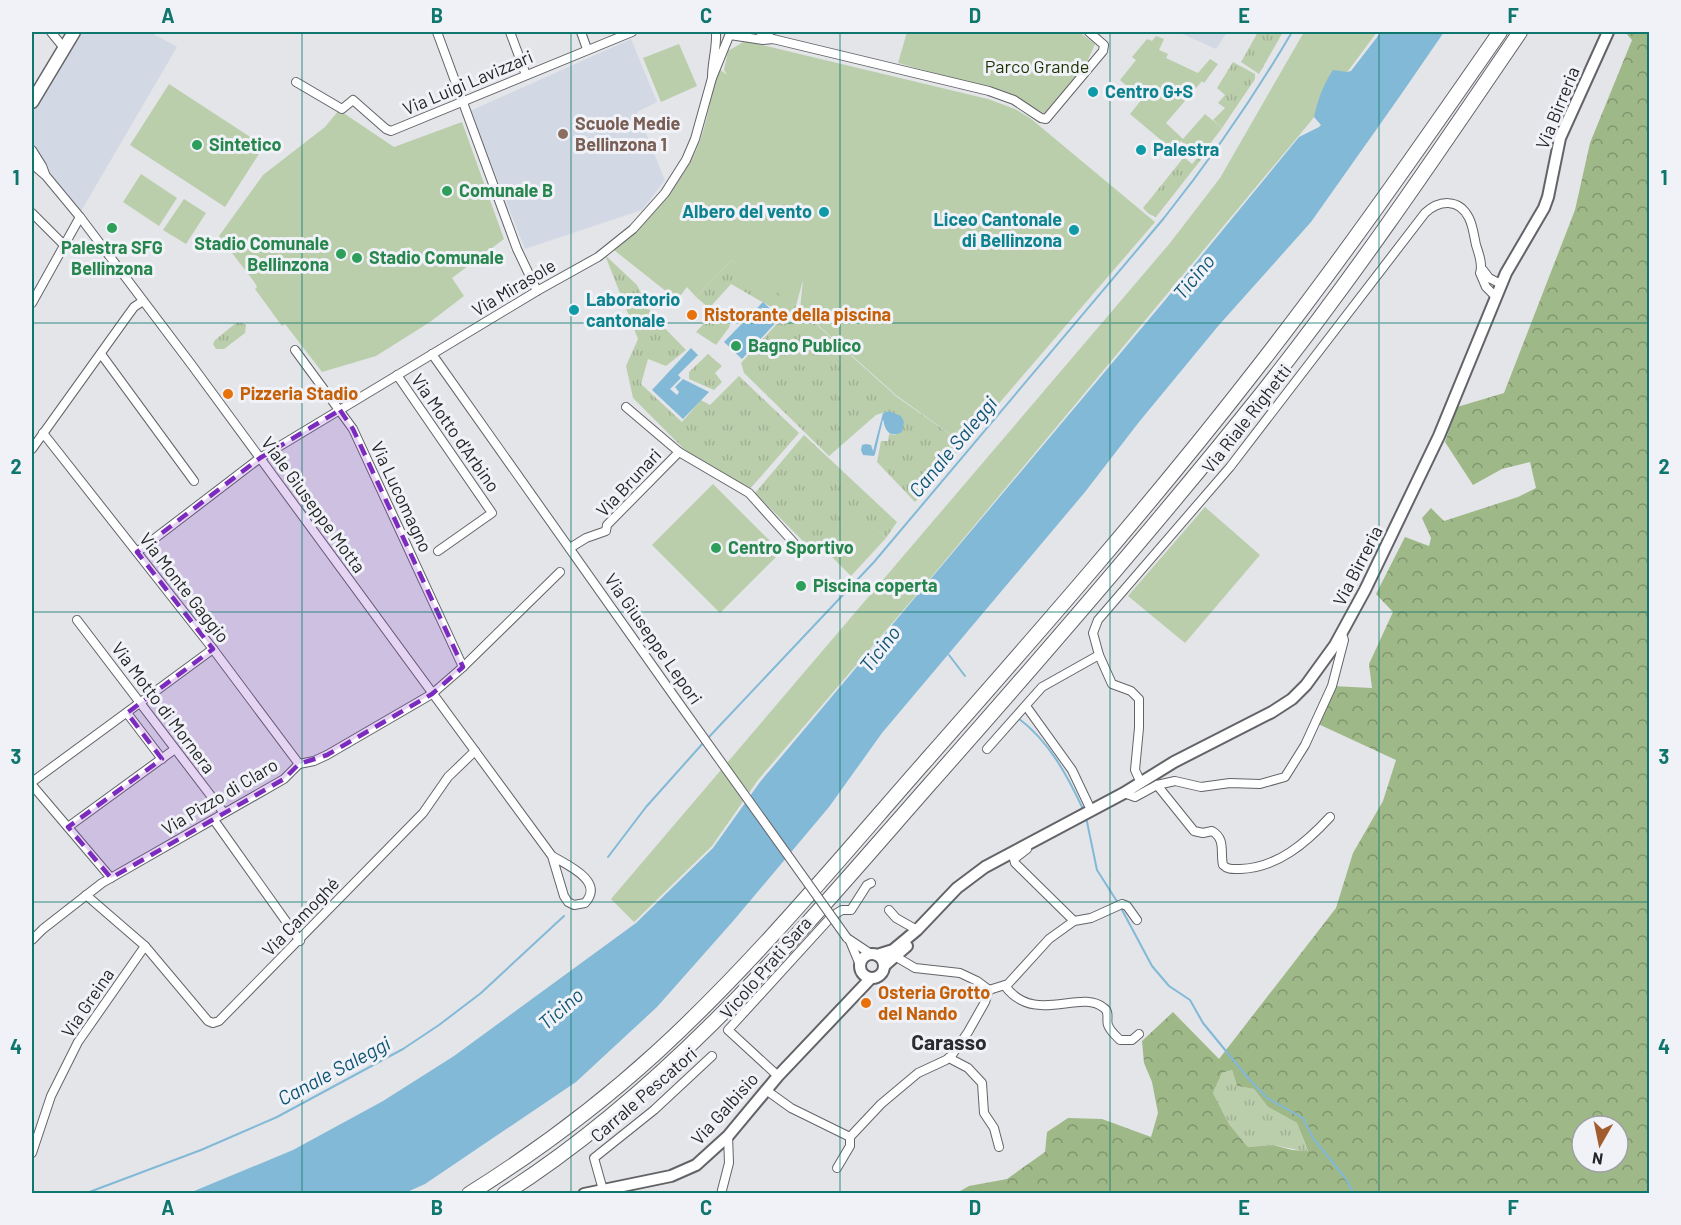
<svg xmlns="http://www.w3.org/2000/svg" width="1681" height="1225" viewBox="0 0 1681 1225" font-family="Barlow,sans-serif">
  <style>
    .built { fill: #d3d9e4 }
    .grass { fill: url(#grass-tufts) }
    .forest { fill: url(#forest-crowns); fill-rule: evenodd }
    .green { fill: #bbceac }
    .water { fill: #82b9d7 }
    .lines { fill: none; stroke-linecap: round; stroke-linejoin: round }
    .stream { stroke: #82b9d7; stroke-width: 2 }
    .street-casing { stroke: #626468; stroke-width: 10 }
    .secondary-casing { stroke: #626468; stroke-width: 14 }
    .primary-casing { stroke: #626468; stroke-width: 15 }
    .highway-casing { stroke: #626468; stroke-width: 16 }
    .street { stroke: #fff; stroke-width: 8 }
    .secondary { stroke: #fff; stroke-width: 10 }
    .primary { stroke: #fff; stroke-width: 12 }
    .highway { stroke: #fff; stroke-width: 14 }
    .street-bridge-casing { stroke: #626468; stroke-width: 10; stroke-linecap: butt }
    .street-bridge { stroke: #fff; stroke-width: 8 }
    .marked { fill: #7b2cbf; fill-opacity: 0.2; stroke: #7b2cbf; stroke-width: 4.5; stroke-dasharray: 12 8; stroke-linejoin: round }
    .grid { fill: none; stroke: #0f766e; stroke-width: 1.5; stroke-opacity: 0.55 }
    .culture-dot { fill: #0f9aa8; stroke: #f0f2f7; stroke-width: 2 }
    .education-dot { fill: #8d6e63; stroke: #f0f2f7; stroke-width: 2 }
    .leisure-dot { fill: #2e9e5b; stroke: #f0f2f7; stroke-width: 2 }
    .food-dot { fill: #e8710a; stroke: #f0f2f7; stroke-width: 2 }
    .labels { text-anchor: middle; stroke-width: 6; stroke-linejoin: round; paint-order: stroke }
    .park-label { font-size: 18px; fill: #1c3200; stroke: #f0f2f7 }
    .street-label { font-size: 18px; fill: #252527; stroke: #f0f2f7 }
    .culture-label { font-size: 18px; font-weight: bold; fill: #0d838f; stroke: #f0f2f7; text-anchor: start }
    .education-label { font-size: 18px; font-weight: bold; fill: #785e54; stroke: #f0f2f7; text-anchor: start }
    .leisure-label { font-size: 18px; font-weight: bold; fill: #27864d; stroke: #f0f2f7; text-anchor: start }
    .food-label { font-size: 18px; font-weight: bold; fill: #c56008; stroke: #f0f2f7; text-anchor: start }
    .water-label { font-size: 20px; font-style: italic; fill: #0f5574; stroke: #f0f2f7 }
    .quarter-label { font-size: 21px; font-weight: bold; fill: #2a2c2f; stroke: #f0f2f7 }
    .neatline { fill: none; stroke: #0f766e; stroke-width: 2 }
    .grid-label { font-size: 20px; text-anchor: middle; font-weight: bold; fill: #0f766e }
  </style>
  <defs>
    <pattern id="grass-tufts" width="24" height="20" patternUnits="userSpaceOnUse" patternTransform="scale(1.5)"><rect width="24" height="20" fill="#bbceac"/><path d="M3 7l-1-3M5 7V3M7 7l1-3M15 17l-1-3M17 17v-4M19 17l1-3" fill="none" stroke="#a1b194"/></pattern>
    <pattern id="forest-crowns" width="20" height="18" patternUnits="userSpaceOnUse" patternTransform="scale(1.5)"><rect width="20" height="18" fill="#9fb888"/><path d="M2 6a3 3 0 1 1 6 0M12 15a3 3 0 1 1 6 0" fill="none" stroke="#81956f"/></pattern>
  </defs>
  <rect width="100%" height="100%" fill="#e3e5e9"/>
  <g class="built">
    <polygon points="80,32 150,32 177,47 80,213 32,156 32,113"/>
    <polygon points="1178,32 1227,32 1216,49"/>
    <polygon points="631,39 657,102 637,112 665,180 642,210 525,249 470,111"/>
  </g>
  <g class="grass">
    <polygon points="1258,32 1283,32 1259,74 1241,62"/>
    <polygon points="1233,62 1255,74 1255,79 1222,128 1213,120 1225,108 1218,103 1225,95 1217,88"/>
    <polygon points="1203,152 1207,152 1156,217 1149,214 1143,208 1184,157 1192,164"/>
    <polygon points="605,255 637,285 652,315 686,350 666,366 648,359 641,384 682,422 701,400 710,405 739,376 799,433 749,490 686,451 633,398 626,366 638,339"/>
    <polygon points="732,260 775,289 796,306 897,397 964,444 915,502 877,462 881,441 888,441 889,434 896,435 889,411 876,415 829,456 744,373 741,363 785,315 731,284 712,305 730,326 716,345 696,332 706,321 711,307 709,308 696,297"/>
    <polygon points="236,323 242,323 246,325 245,333 224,349 216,349 213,344 215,340"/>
    <polygon points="708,354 722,366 715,373 722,382 714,390 689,379 689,372"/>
    <polygon points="804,435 897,522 886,538 853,510 815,553 755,493"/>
    <polygon points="1232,1070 1237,1086 1254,1089 1268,1107 1297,1123 1308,1152 1273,1145 1248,1147 1229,1124 1213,1093 1222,1073"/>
  </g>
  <path class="forest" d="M1625 32H1649V1193L955 1194 969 1186 1007 1179 1045 1152 1047 1132 1068 1118 1102 1119 1151 1137 1158 1113 1152 1082 1144 1063 1142 1041 1173 1012 1219 1059 1336 908 1353 853 1383 801 1396 760 1316 723 1332 686 1372 688 1369 664 1393 612 1376 594 1405 537 1429 546 1431 538 1422 518 1431 508 1444 521 1518 497 1536 488 1530 462 1502 469 1473 485 1445 442 1457 407 1504 393 1575 210 1590 143 1632 40ZM1232 1070 1237 1086 1254 1089 1268 1107 1297 1123 1308 1151 1292 1150 1273 1145 1248 1147 1229 1124 1213 1093 1222 1073ZM1582 1126H1618V1162H1582Z"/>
  <g class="green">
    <polygon points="907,32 1079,32 1095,44 1087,62 1045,114 1013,95 898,63"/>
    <polygon points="1304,32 1377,32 1311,121 924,586 758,780 712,846 634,922 611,899 1170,243 1220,178"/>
    <polygon points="1156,36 1164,39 1159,50 1168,54 1166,58 1198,73 1210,59 1218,64 1204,83 1202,81 1166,123 1183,139 1205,114 1222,128 1200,157 1181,141 1174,151 1130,114 1142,99 1120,80 1136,60 1132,57 1147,39 1152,41"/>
    <path d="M745 41 988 99 1015 109 1030 118 1155 222 964 444 897 396 800 309 803 280 796 306 732 260 696 297 687 287 677 300 614 250C648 219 683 185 700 141 708 118 712 92 718 68L727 75 724 70 728 51Z"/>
    <polygon points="679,44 697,86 661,102 643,58"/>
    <polygon points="169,84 264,146 225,207 130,145"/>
    <polygon points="339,110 394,147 462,122 504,239 452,278 464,296 430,322 376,356 322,372 285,324 282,326 255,289 257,287 255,283 219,236 263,175 325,127"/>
    <polygon points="141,174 177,198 159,226 123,202"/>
    <polygon points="184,199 206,213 186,244 163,230"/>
    <polygon points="713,484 781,552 720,613 652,545"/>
    <polygon points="1205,507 1260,555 1185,643 1128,596"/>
    <polygon points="853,509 886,538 851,576 821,546"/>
  </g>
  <g class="water">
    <path d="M1381 32H1444L1400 96 1311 222 1219 325 1139 422 1085 492 882 733 829 807 734 920 657 1007 576 1082 425 1184 405 1193 187 1194 293 1150 383 1101 454 1056 636 923 713 848 760 782 1166 299 1299 137 1319 127 1321 125 1314 117C1318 99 1323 85 1333 70L1347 72 1351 71Z"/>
    <polygon points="763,302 780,318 742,359 724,342"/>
    <polygon points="691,348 698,355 678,375 681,378 670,389 677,395 679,392 675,387 683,379 709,392 683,419 652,390"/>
    <path d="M889 411 901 416 904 422 902 432C888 439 885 429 883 419L875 454 874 456 863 455 861 450 862 445 866 444 871 445 873 451 883 413Z"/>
  </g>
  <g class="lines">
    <g class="stream">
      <polyline points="949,655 965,676"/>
      <path d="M1018 718C1049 741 1067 775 1083 809"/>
      <path d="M708 738 874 562 1164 218C1211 159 1254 97 1292 32"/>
      <polyline points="1086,817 1097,870 1118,903"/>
      <polyline points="608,857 646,807 704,742"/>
      <polyline points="1121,908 1152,966 1169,986 1190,1000 1203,1023 1248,1078 1267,1098 1303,1118 1313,1138 1346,1179 1354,1194"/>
      <polyline points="84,1194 201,1150 277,1117 403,1049 439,1025 481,993 564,916"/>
    </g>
    <g class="street-casing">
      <g id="street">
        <polyline points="51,32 64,48"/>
        <polyline points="437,32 517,249 537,291"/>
        <polyline points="510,32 526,75"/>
        <polyline points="581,32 587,49"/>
        <polyline points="760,32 773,39"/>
        <polyline points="730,35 763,40 773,39 989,91 1014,100 1041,118 1046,119 1103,51 1104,45 1089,32"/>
        <path d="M712 77C712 62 717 48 716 32"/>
        <polyline points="296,82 342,109 353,100 386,129 391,131 632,32"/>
        <polyline points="32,150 42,166 45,174"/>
        <path d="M32 164 46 176 80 217 191 364 552 856 564 896 568 902 574 905 585 903C605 881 567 865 552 856"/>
        <polyline points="32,213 65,246"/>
        <polyline points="1483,270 1489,278 1501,284"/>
        <polyline points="32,303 80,217"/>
        <polyline points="295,350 353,429 463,667"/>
        <polyline points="101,354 194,481"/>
        <polyline points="432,354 676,699"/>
        <polyline points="397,375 492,513 438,551"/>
        <polyline points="43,433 213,649 299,764"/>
        <polyline points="32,449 126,318 134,307 143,301"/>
        <polyline points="679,452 749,493 794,543"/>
        <polyline points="570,548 586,538 606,531 607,525 679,452 626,407"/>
        <polyline points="137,552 260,458 537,291 598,257 633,229 665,193 686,160 695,139 712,78 729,36"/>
        <polyline points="77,620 224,813"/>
        <polyline points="1099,655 1112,684 1131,691 1139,699 1139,728 1135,770 1141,783"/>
        <polyline points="1026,706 1072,770 1091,810"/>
        <polyline points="127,713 162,759"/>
        <path d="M987 749 1042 687 1099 655 1093 633 1098 620 1230 467 1425 213C1439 200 1459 198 1469 218 1473 226 1474 236 1476 245 1479 254 1483 265 1480 273L1486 287 1496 297"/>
        <polyline points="32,782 213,649"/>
        <polyline points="32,785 111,878"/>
        <path d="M1157 785 1194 831 1203 833 1212 831C1226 839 1220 852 1223 865 1228 870 1233 869 1240 869 1277 868 1306 843 1330 817"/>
        <polyline points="1124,793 1135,797 1157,785 1175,781 1201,787 1230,783 1260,784 1285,777 1305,745 1332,686 1344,640 1342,634"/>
        <polyline points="214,820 300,941"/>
        <polyline points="68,827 175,749"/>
        <polyline points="1027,849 1014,859 1015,863 1074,921"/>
        <polyline points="889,910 896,918 917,930"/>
        <polyline points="847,938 871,954"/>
        <polyline points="32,940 43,929 102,883 284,779 299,764 314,761 327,755 432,694 463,667 560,572"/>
        <polyline points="850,941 860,965"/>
        <polyline points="145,946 208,1021 213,1023 219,1021 423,813 448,777 475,751"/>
        <polyline points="893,955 915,968 960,973 977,981 989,990"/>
        <path d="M1005 986C1035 1026 1080 988 1104 1008 1110 1012 1106 1020 1108 1025 1110 1031 1116 1036 1120 1040H1132L1139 1034"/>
        <polyline points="949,1058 968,1068 982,1083 984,1113 994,1128 999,1147"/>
        <polyline points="778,1076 728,1030 832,916 842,910 851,910 867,885 871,883"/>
        <polyline points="766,1090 791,1108 850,1137 881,1104 918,1073 946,1060 952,1055 968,1032 985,1002 989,990 1008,984 1049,939 1074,921 1091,918 1122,904 1127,906 1137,920"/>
        <polyline points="32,1153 51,1096 78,1042 145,946 86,895"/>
        <polyline points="837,1168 850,1146 850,1137"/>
        <polyline points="603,1190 594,1158 654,1110 712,1056"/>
        <polyline points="721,1194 729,1163 728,1136"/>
      </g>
    </g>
    <g class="secondary-casing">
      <g id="secondary">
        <circle cx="872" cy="966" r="12"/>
        <polyline points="877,955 893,950 917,930 957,888 985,867 1124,793 1174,762 1272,712 1292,699 1306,685 1335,645 1365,590 1439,436 1506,273 1544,208 1548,197 1560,138 1608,32"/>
        <polyline points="884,966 907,946"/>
        <polyline points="584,1194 671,1176 696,1165 728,1136 778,1076 871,978"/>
      </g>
    </g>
    <g class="primary-casing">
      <polyline id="primary" points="32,102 74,32"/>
    </g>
    <g class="highway-casing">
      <g id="highway">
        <path d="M469 1194C536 1152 599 1105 657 1052 753 964 837 862 923 764 1033 639 1144 513 1247 381 1336 268 1418 150 1500 32"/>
        <path d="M504 1194C672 1087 799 933 929 785 1043 656 1155 527 1262 393 1354 277 1437 154 1520 32"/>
      </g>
    </g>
    <use href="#street" class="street"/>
    <use href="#secondary" class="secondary"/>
    <use href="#primary" class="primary"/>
    <use href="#highway" class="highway"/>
    <g class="street-bridge-casing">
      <polyline id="street-bridge" points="676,699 847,938"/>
    </g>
    <use href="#street-bridge" class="street-bridge"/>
  </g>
  <path class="marked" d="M340 410 353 429 463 667 432 694 327 755 299 764 284 779 111 878 68 827 162 759 127 713 213 649 137 552 260 458Z"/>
  <path class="grid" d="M302 32V1194M571 32V1194M840 32V1194M1110 32V1194M1379 32V1194M32 323H1650M32 612H1650M32 902H1650"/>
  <g class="culture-dot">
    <circle cx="1093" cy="92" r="6"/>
    <circle cx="1141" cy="150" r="6"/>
    <circle cx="824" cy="212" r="6"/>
    <circle cx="1074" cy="230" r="6"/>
    <circle cx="574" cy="310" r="6"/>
  </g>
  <circle class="education-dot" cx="563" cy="134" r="6"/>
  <g class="leisure-dot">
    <circle cx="197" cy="145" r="6"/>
    <circle cx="447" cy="191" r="6"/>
    <circle cx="112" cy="228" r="6"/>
    <circle cx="341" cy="254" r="6"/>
    <circle cx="357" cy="258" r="6"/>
    <circle cx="736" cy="346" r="6"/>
    <circle cx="716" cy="548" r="6"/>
    <circle cx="801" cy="586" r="6"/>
  </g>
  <g class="food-dot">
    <circle cx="692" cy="315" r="6"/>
    <circle cx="228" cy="394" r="6"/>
    <circle cx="866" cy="1003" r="6"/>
  </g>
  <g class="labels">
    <g class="park-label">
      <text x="1037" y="73">Parco Grande</text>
    </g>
    <g class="street-label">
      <text transform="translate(468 83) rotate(-23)" y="6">Via Luigi Lavizzari</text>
      <text transform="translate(1558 108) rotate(-68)" y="6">Via Birreria</text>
      <text transform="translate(514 288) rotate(-31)" y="6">Via Mirasole</text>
      <text transform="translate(1247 419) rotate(-52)" y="6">Via Riale Righetti</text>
      <text transform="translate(455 433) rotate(55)" y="6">Via Motto d'Arbino</text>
      <text transform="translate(629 483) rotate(-47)" y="6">Via Brunari</text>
      <text transform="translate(401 497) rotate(65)" y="6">Via Lucomagno</text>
      <text transform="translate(313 505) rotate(54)" y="6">Viale Giuseppe Motta</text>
      <text transform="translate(1358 566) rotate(-63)" y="6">Via Birreria</text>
      <text transform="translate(184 588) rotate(52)" y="6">Via Monte Gaggio</text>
      <text transform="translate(653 639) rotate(55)" y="6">Via Giuseppe Lepori</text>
      <text transform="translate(163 708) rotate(53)" y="6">Via Motto di Mornera</text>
      <text transform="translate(220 797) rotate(-31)" y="6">Via Pizzo di Claro</text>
      <text transform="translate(301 917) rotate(-46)" y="6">Via Camoghé</text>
      <text transform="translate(766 968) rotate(-49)" y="6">Vicolo Prati Sara</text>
      <text transform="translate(88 1003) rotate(-56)" y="6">Via Greina</text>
      <text transform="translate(644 1095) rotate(-41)" y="6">Carrale Pescatori</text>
      <text transform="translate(725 1109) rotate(-48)" y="6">Via Galbisio</text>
    </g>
    <g class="culture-label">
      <text x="1105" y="98">Centro G+S</text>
      <text x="1153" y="156">Palestra</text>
      <text x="812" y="218" text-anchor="end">Albero del vento</text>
      <text x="1062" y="226" text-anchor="end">Liceo Cantonale<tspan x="1062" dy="21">di Bellinzona</tspan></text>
      <text x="586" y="306">Laboratorio<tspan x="586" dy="21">cantonale</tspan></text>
    </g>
    <g class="education-label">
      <text x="575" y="130">Scuole Medie<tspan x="575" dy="21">Bellinzona 1</tspan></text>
    </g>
    <g class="leisure-label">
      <text x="209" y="151">Sintetico</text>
      <text x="459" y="197">Comunale B</text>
      <text x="329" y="250" text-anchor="end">Stadio Comunale<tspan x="329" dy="21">Bellinzona</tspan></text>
      <text x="112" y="254" text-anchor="middle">Palestra SFG<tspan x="112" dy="21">Bellinzona</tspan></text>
      <text x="369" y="264">Stadio Comunale</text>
      <text x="748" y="352">Bagno Publico</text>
      <text x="728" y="554">Centro Sportivo</text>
      <text x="813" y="592">Piscina coperta</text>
    </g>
    <g class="food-label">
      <text x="704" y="321">Ristorante della piscina</text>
      <text x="240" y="400">Pizzeria Stadio</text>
      <text x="878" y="999">Osteria Grotto<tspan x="878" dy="21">del Nando</tspan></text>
    </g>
    <g class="water-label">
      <text transform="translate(1194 277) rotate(-50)" y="7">Ticino</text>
      <text transform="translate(953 447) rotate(-50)" y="7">Canale Saleggi</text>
      <text transform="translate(880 649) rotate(-52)" y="7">Ticino</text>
      <text transform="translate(561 1009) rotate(-41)" y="7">Ticino</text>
      <text transform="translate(334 1071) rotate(-28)" y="7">Canale Saleggi</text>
    </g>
    <g class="quarter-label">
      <text x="949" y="1050">Carasso</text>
    </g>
  </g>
  <rect width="1681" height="1225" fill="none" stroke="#f0f2f7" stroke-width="66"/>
  <g transform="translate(1600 1144) rotate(189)"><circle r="28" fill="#f0f2f7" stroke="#9fa0a4" stroke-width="1.5"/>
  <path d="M0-4.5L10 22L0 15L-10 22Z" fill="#a15d2e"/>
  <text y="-9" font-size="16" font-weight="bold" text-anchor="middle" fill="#252527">N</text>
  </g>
  <rect x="33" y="33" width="1615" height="1159" class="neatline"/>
  <g class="grid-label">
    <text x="168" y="23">A</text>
    <text x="437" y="23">B</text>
    <text x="706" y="23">C</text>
    <text x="975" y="23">D</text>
    <text x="1244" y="23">E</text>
    <text x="1513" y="23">F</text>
    <text x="16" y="185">1</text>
    <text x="1664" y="185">1</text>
    <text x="16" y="474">2</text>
    <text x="1664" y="474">2</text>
    <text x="16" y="764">3</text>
    <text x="1664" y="764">3</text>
    <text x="16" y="1054">4</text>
    <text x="1664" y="1054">4</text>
    <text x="168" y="1215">A</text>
    <text x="437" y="1215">B</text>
    <text x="706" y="1215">C</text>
    <text x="975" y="1215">D</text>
    <text x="1244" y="1215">E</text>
    <text x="1513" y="1215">F</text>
  </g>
</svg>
